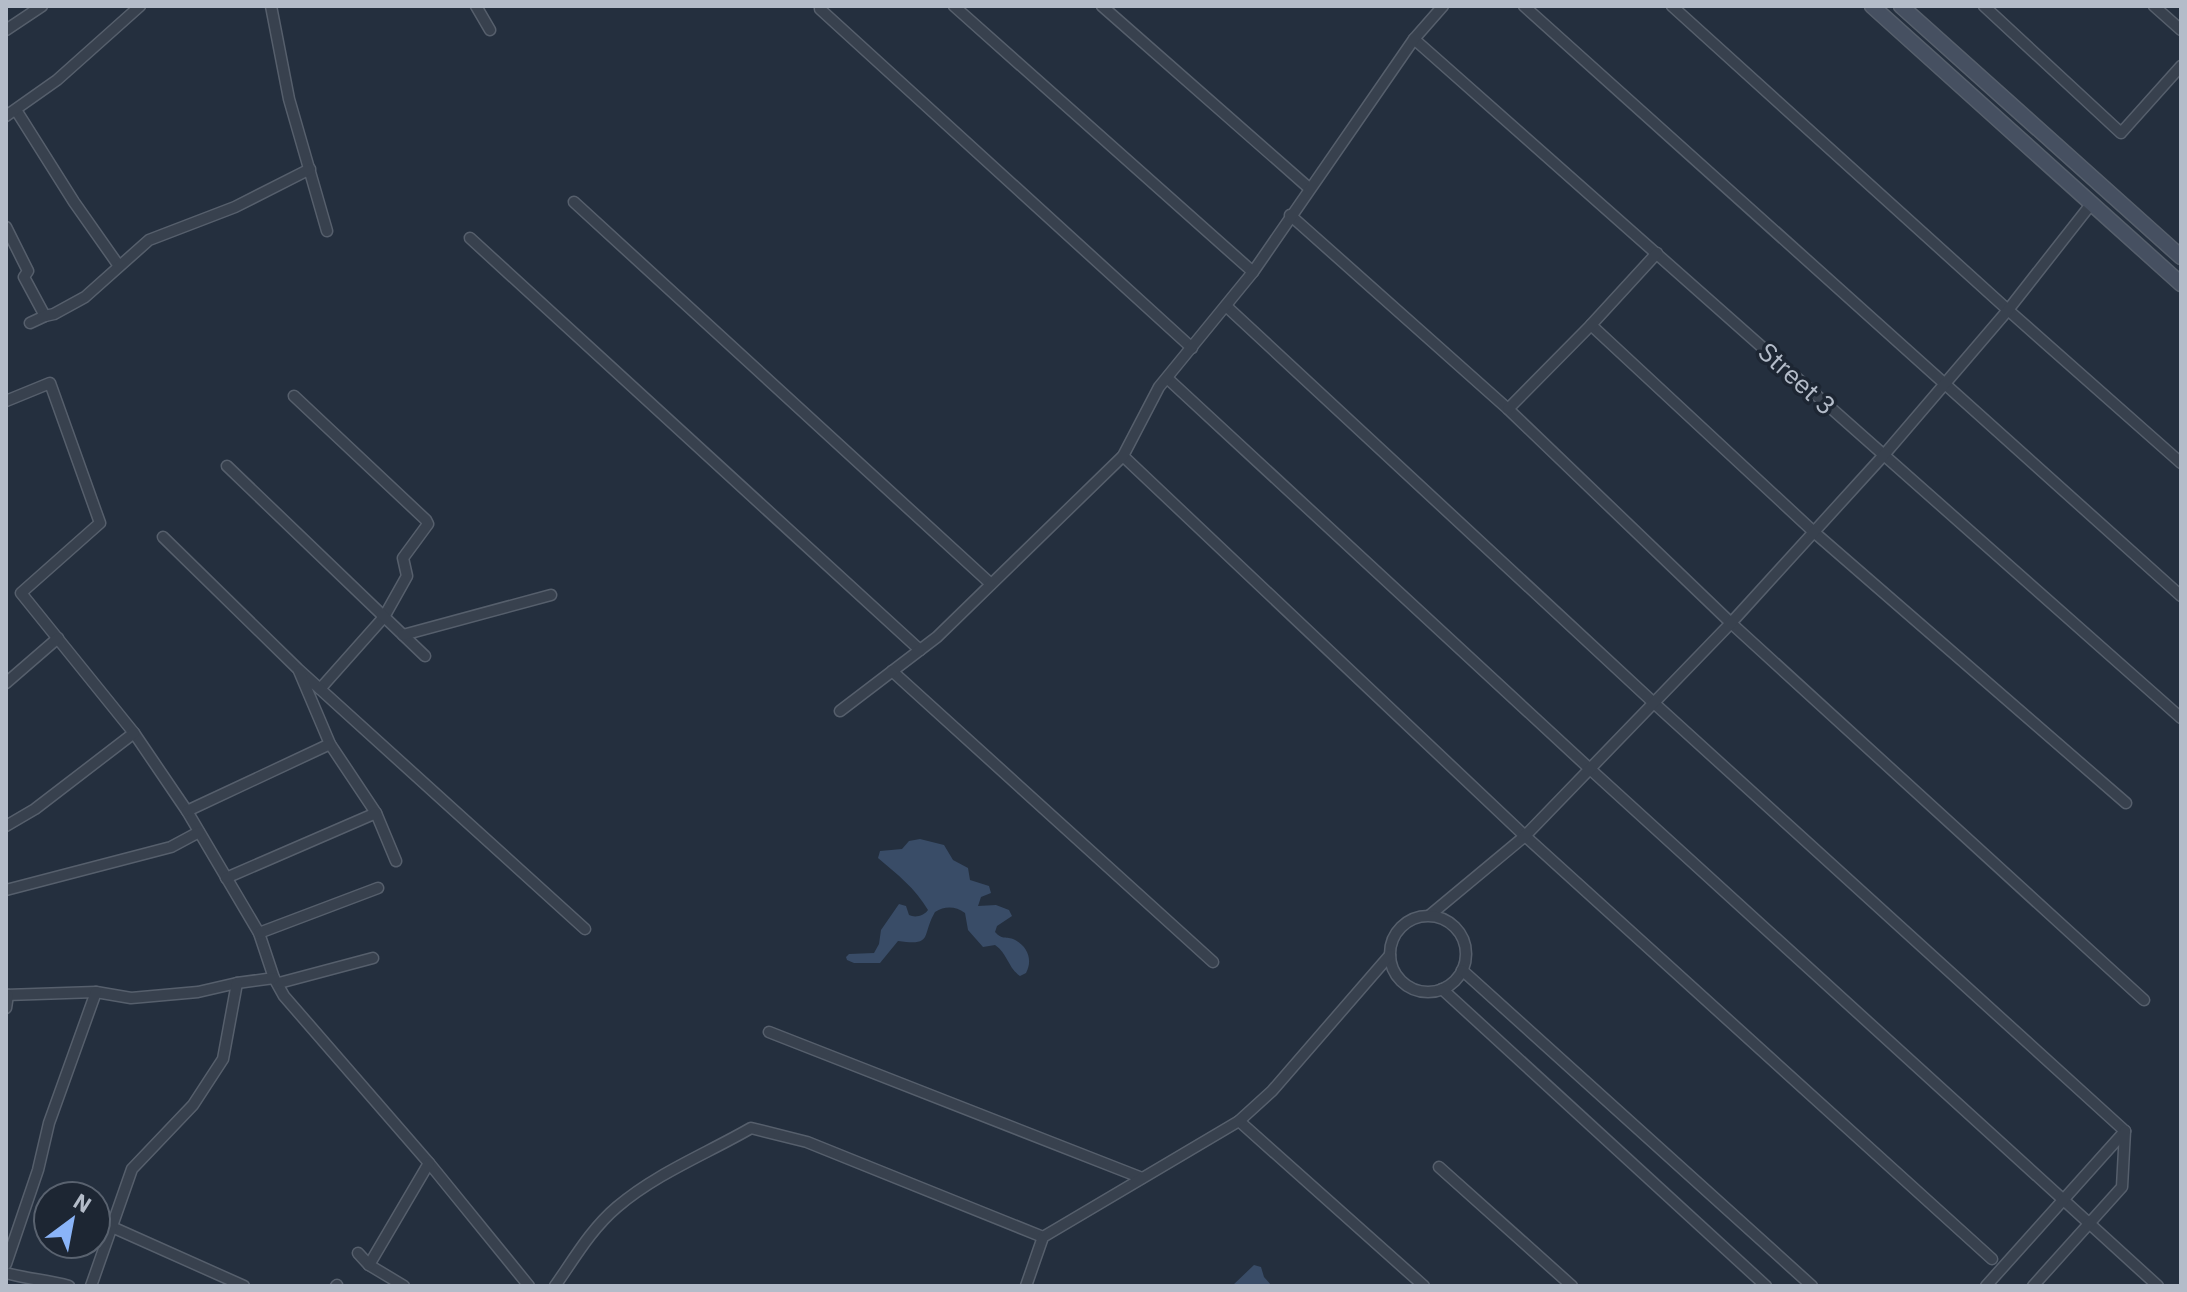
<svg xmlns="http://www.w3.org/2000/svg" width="2187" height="1292" viewBox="0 0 2187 1292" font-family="'IBM Plex Sans',sans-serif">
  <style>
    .water { fill: #394c67 }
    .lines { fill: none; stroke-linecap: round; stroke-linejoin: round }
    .minor-casing { stroke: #565f6c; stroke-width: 13 }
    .secondary-casing { stroke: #565f6c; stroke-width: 17 }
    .minor { stroke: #38414e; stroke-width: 10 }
    .secondary { stroke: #465061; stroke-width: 14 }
    .labels { text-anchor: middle; stroke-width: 7; stroke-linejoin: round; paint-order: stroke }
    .street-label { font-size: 26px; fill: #b4bcc9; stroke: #1d2633 }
  </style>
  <rect width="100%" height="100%" fill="#242f3e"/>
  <g class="water">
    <path d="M920 839 944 845 953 860 968 868 970 880 989 886 991 893 981 897 978 906 996 905 1009 910 1012 916 997 926 995 932C1002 940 1005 936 1013 939 1028 946 1033 960 1026 973L1020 976C1008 968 1008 954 995 945L983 947 968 930 965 913C955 906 945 906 935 912 921 936 934 946 898 941L880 963H854L847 960 846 957 849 954 874 953 879 944 881 930 899 904 906 906 909 915C915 918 924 916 928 910 915 888 898 875 878 858L880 851 902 849 909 841Z"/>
    <polygon points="1254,1265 1261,1267 1264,1277 1272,1286 1232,1286"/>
  </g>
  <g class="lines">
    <g class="minor-casing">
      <g id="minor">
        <polyline points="271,6 289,99 327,231"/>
        <polyline points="476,6 490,30"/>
        <polyline points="954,6 1253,272"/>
        <polyline points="1102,6 1309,188"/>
        <polyline points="1524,6 2181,596"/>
        <polyline points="1672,6 2008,310 2181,463"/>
        <polyline points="1984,6 2121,133 2181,66"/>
        <polyline points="2154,6 2181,30"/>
        <polyline points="820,9 1192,348"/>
        <polyline points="6,30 42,6"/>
        <polyline points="1414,39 2181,718"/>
        <polyline points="16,110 74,202 119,266"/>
        <polyline points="6,116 57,80 140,6"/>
        <polyline points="574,202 991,584"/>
        <polyline points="1290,215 1508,409 1731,623 2144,1000"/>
        <polyline points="6,227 28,271 24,277 45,316"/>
        <polyline points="470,238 920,650"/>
        <polyline points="1226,306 1655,704 2125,1131"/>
        <polyline points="30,323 45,316 54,314 85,297 149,240 235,207 310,169"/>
        <polyline points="1591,325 1815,533 2126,803"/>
        <polyline points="1167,378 1590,769 2158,1286"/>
        <polyline points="294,396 426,520 428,524 403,558 407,576 384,617 320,689"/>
        <polyline points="6,401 50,383 100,523 21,593 134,733 187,811 259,933 274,978 284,996 429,1163 529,1286"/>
        <polyline points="1508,409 1591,325 1657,253"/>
        <polyline points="1123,456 1525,836 1992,1259"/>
        <polyline points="227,466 425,656"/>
        <polyline points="163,537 298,669 585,929"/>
        <polyline points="403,635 551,595"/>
        <polyline points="299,671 330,744 376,813"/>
        <polyline points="892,671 1213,962"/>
        <polyline points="6,683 58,638"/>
        <polyline points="840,711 937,637 1123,456 1159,387 1253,272 1414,39 1443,6"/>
        <polyline points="187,811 330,744"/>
        <polyline points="6,826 35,809 134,733"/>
        <polyline points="226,878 376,813 396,861"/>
        <polyline points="6,890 171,847 199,832"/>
        <polyline points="1430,915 1525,836 1731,623 1883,456 2008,310 2092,203"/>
        <circle cx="1428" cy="954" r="38"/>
        <polyline points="259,933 378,888"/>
        <polyline points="1462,970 1812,1286"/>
        <polyline points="279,983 373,958"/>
        <polyline points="1442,989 1766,1286"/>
        <polyline points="6,995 96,992 131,998 198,992 237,983 274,978"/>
        <polyline points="6,1008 8,995"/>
        <polyline points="769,1032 1142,1178"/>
        <polyline points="1239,1121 1424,1286"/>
        <polyline points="1439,1167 1572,1286"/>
        <polyline points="112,1227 244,1286"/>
        <polyline points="358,1253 369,1265 404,1286"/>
        <polyline points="6,1264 38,1170 49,1123 96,992"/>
        <polyline points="369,1265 429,1163"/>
        <path d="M6 1273C27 1279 48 1280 69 1286"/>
        <polyline points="91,1286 132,1169 193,1105 223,1059 237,983"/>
        <polyline points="336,1286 337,1285"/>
        <path d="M555 1286C574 1259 591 1229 617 1207 657 1173 706 1154 751 1128L807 1142 1043 1237"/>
        <polyline points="1026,1286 1043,1237 1239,1121 1272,1091 1390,955"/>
        <polyline points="1986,1286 2125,1131"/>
        <polyline points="2033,1286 2122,1187 2125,1131"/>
      </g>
    </g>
    <g class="secondary-casing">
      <g id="secondary">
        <polyline points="1872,6 2181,284"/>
        <polyline points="1901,6 2181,257"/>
      </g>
    </g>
    <use href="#minor" class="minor"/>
    <use href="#secondary" class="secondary"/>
  </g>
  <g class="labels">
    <g class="street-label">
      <text transform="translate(1797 379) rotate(42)" y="9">Street 3</text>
    </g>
  </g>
  <rect width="2187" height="1292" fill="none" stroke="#b4bcc9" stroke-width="16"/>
  <g transform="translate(72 1220) rotate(32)"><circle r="38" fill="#1d2633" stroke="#59626f" stroke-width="2"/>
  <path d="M0-6L14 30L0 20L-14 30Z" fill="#8ab4f8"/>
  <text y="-12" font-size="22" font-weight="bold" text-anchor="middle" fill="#b4bcc9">N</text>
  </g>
</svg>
